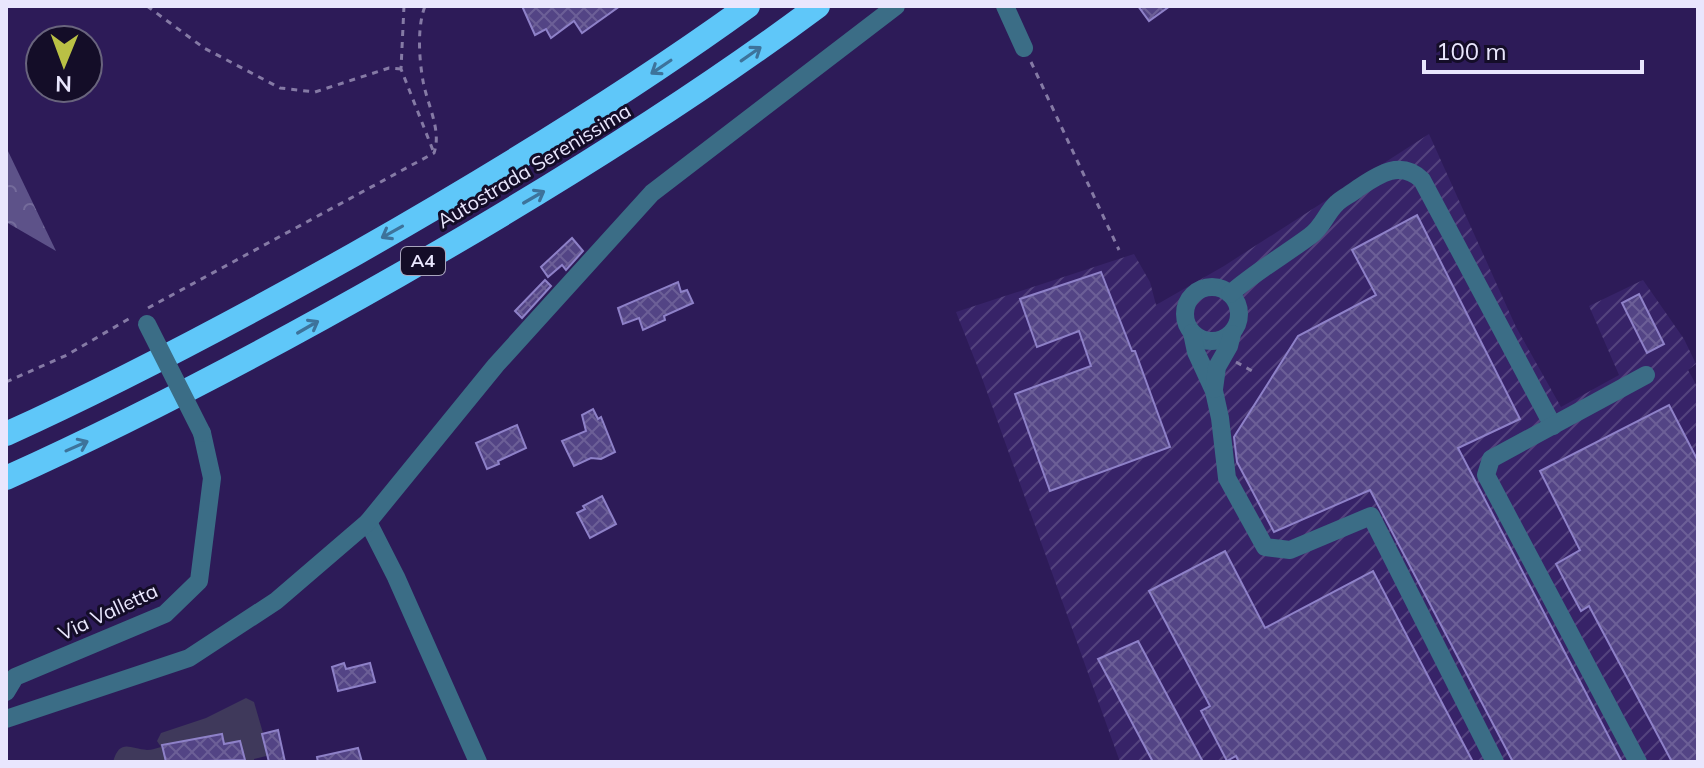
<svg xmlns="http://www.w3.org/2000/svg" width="1704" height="768" viewBox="0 0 1704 768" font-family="Mulish,sans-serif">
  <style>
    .industrial { fill: url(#industrial-furrows) }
    .forest { fill: url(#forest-crowns) }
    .park { fill: #3f395b }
    .building { fill: url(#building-cross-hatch); stroke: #8e81c8; stroke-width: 2 }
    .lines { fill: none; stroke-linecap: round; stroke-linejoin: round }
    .path { stroke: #857aa5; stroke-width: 3; stroke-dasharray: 6 6; stroke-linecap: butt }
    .minor { stroke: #3b6d86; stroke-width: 18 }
    .highway { stroke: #5fc7f9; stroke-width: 24 }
    .minor-bridge { stroke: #3b6d86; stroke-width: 18 }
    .oneway { stroke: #3d739b }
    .labels { text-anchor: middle; stroke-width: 6; stroke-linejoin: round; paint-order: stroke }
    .shield { fill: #140d28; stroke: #a9a5bd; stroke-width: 2 }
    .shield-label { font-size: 18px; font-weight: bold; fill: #e9e6fd }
    .street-label { font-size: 20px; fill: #e9e6fd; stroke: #140d28 }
  </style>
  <defs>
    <pattern id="industrial-furrows" width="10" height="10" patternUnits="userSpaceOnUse" patternTransform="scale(2)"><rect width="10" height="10" fill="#372368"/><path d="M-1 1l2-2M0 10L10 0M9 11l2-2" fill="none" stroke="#54437e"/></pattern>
    <pattern id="forest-crowns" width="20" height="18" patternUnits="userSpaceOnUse" patternTransform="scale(2)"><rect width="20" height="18" fill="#5d5289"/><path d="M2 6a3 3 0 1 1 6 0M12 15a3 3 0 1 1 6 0" fill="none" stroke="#746b9b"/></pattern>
    <pattern id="building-cross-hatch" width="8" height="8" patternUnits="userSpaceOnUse" patternTransform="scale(2)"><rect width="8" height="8" fill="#534485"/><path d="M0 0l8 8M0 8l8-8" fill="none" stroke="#6c5f97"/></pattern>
  </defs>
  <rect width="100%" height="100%" fill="#2d1b58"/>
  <polygon class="industrial" points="1429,134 1516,327 1561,407 1619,375 1589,306 1643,280 1684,339 1696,364 1688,370 1698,388 1698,762 1120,762 982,378 956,312 1134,254 1150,282 1156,305 1224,266"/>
  <polygon class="forest" points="6,147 56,251 6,222"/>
  <path class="park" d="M246 698 254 702 263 733 278 730 283 752 254 759V762H113C120 738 130 749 147 750 152 750 156 748 161 747L157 741 161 733 206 718Z"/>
  <g class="building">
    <polygon points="522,6 620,6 582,33 574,21 551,38 546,29 535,35"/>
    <polygon points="1138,6 1170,6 1149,21"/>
    <polygon points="1417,215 1520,419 1458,448 1622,762 1513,762 1370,490 1274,532 1237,462 1234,437 1298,336 1376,295 1352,250"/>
    <polygon points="572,238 583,251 566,270 562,265 548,277 541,267"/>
    <polygon points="1101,272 1132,351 1135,351 1170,447 1050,491 1015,394 1091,366 1079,331 1037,347 1020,299"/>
    <polygon points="545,280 551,286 522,318 515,311"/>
    <polygon points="678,282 681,292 687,290 693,303 664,316 665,320 643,330 639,318 623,324 618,308"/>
    <polygon points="1639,294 1664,344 1647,353 1622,303"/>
    <polygon points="1669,405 1698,461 1698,762 1672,762 1589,606 1581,611 1568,587 1556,564 1580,550 1540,471"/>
    <polygon points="593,409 598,419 601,417 615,452 601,459 591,458 574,466 562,441 586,431 582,415"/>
    <polygon points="517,425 526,448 498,461 499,464 487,469 476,443"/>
    <polygon points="602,496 616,524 590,538 577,513 585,509 583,506"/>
    <polygon points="1225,551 1265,628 1373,571 1473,762 1239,762 1236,756 1227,761 1201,711 1210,706 1149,591"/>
    <polygon points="1138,641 1203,762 1153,762 1098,659"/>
    <polygon points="344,663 346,669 370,663 375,682 338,691 332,667"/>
    <polygon points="278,730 285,762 269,762 262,734"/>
    <polygon points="222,734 224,744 240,741 245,760 166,762 162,745"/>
    <polygon points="358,748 362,762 318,762 317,757"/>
  </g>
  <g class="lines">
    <g class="path">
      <polyline points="147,6 204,48 280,88 315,92 389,68 401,69"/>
      <polyline points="404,6 401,69 434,153"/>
      <polyline points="1031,62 1119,250"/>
      <path d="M148 308 434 153C442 130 427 104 423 81 419 58 417 27 425 6"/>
      <polyline points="1236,362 1254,372"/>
      <polyline points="6,382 67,355 132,317"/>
    </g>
    <g class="minor">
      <polyline points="1005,6 1024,48"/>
      <circle cx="1212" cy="314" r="27"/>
      <path d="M1230 294C1255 272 1283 256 1310 236 1323 227 1326 213 1337 203 1342 198 1351 194 1357 189 1378 175 1400 159 1422 180L1553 426"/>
      <polyline points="1192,333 1196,352 1214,391 1220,418 1227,478 1265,547 1290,550 1371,516 1495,762"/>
      <polyline points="1214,389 1217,367 1229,346 1232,334"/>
      <polyline points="368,522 396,577 478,762"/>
      <polyline points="6,692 15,677 165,614 199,581 212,478 202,433"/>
      <polyline points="6,719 189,658 276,601 368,522 496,365 652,193 896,6"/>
      <polyline points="1638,762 1486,475 1491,459 1646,375"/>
    </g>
    <g class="highway">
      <path d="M6 434C125 380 241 318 355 254 490 177 622 97 748 6"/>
      <path d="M6 478C141 417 271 348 399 275 544 192 685 105 818 6"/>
    </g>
    <polyline class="minor-bridge" points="147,324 202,433"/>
  </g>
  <defs><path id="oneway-shaft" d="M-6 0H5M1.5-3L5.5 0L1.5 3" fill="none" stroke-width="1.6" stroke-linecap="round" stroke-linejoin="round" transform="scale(2)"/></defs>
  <g class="oneway">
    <use href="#oneway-shaft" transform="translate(751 54) rotate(-35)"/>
    <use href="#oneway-shaft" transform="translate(661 67) rotate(146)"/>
    <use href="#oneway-shaft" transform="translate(534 197) rotate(-30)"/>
    <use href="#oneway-shaft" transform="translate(392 232) rotate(151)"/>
    <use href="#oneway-shaft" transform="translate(308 327) rotate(-30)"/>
    <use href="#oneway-shaft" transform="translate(77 446) rotate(-24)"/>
  </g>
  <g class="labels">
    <rect class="shield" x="401" y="247" width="44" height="28" rx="6"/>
    <g class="shield-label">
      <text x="423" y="267">A4</text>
    </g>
    <g class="street-label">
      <text transform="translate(534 166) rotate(-31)" y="7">Autostrada Serenissima</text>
      <text transform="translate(108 612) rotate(-25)" y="7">Via Valletta</text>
    </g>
  </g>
  <rect width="1704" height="768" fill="none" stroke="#e9e6fd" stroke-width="16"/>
  <g transform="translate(64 64) rotate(181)"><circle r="38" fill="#140d28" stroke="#69647d" stroke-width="2"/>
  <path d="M0-6L14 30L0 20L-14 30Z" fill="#bac045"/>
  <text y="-12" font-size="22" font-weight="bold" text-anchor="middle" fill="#e9e6fd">N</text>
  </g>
  <path d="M1424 60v12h218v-12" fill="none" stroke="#e9e6fd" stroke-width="4"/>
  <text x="1436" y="60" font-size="24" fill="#e9e6fd" stroke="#140d28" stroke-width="6" paint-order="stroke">100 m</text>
</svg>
